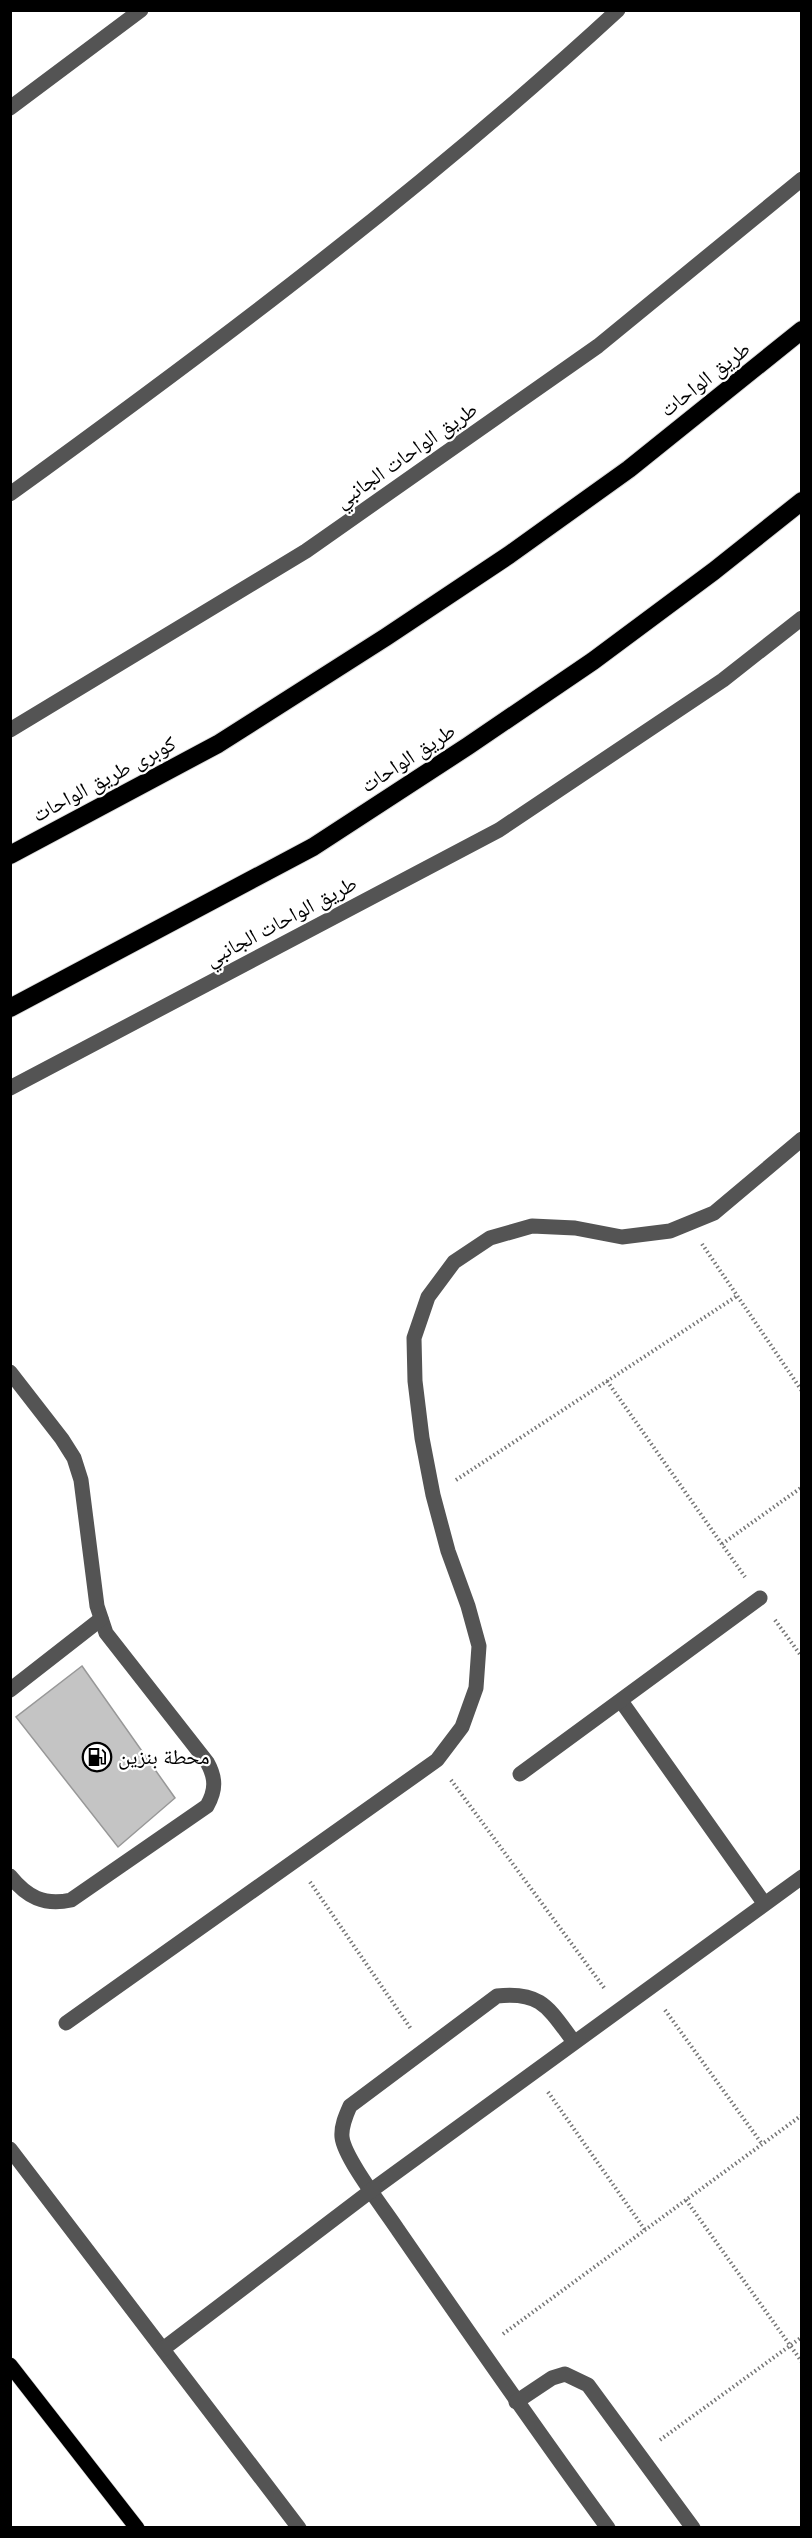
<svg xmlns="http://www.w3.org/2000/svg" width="812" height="2538" viewBox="0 0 812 2538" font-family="'Noto Sans','Noto Naskh Arabic',sans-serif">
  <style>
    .building { fill: #c4c4c4; stroke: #989898; stroke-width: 1.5 }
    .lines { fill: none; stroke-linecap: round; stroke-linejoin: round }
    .major-casing { stroke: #dbdbdb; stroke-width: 16 }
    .highway-casing { stroke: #dbdbdb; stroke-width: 20 }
    .path { stroke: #767676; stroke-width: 4; stroke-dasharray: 1.5 3; stroke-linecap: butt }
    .minor { stroke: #545454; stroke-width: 15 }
    .major { stroke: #000; stroke-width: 15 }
    .highway { stroke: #000; stroke-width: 18 }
    .labels { text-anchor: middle; stroke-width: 4.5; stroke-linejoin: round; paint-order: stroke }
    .street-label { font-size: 21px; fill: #000; stroke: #fff }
    .poi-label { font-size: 21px; fill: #000; stroke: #fff; text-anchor: start }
  </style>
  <rect width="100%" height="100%" fill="#fff"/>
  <polygon class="building" points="82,1666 175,1798 118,1847 16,1717"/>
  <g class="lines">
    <g class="major-casing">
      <polyline id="major" points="10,2365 137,2528"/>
    </g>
    <g class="highway-casing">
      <g id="highway">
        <polyline points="10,855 218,744 386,637 509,555 629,469 802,330"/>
        <polyline points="10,1008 313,847 468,746 593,661 714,571 802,501"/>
      </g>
    </g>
    <g class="path">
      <polyline points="702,1244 802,1391"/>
      <polyline points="607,1381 745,1577"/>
      <polyline points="456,1480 737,1296"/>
      <polyline points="722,1544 802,1487"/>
      <polyline points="775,1620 802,1657"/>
      <polyline points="451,1780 605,1989"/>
      <polyline points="310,1882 411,2029"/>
      <polyline points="665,2010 762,2144"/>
      <polyline points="548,2092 645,2230"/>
      <polyline points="686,2200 802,2362"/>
      <polyline points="503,2334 802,2115"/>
      <polyline points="660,2440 802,2337"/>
    </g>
    <g class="minor">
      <polyline points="10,108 141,10"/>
      <path d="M10 494C220 342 427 186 618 10"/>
      <polyline points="10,730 306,551 598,346 802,179"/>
      <polyline points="10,1088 499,830 723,680 802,618"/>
      <path d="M10 1372 62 1439 74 1458 81 1480 97 1606 106 1633 207 1762C216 1778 216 1790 207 1806L71 1900C44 1906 27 1897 10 1876"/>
      <polyline points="10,1690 101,1619"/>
      <polyline points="621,1701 764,1903"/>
      <polyline points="520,1774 760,1598"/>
      <polyline points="66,2023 437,1760 462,1727 476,1688 479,1646 468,1606 448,1551 433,1495 422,1438 415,1381 414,1338 428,1297 454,1262 490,1238 532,1226 575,1228 622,1237 670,1231 714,1213 802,1139"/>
      <path d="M574 2042C549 2009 542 1991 497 1996L350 2106C346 2115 341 2126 342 2137 344 2158 385 2210 398 2230 467 2330 536 2430 608 2528"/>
      <polyline points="10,2149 299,2528"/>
      <polyline points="163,2349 372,2190 802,1877"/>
      <polyline points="516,2402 552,2378 565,2374 588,2385 693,2528"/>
    </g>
    <use href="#major" class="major"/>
    <use href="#highway" class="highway"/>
  </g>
  <defs>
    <g id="fuel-ring" transform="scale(1.5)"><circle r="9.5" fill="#fff" stroke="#000" stroke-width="1.5"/><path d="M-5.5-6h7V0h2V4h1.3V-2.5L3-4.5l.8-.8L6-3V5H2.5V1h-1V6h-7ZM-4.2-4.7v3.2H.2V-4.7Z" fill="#000"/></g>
  </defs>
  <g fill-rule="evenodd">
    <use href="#fuel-ring" x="97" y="1757"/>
  </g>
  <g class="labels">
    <g class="street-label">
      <text transform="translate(705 379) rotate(-38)" y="7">طريق الواحات</text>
      <text transform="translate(406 455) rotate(-35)" y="7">طريق الواحات الجانبي</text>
      <text transform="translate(408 758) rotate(-33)" y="7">طريق الواحات</text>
      <text transform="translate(104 779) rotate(-28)" y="7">كوبرى طريق الواحات</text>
      <text transform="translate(281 921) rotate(-28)" y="7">طريق الواحات الجانبي</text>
    </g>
    <g class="poi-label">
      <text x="118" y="1764">محطة بنزين</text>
    </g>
  </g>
  <rect width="812" height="2538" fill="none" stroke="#000000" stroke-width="24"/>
</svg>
